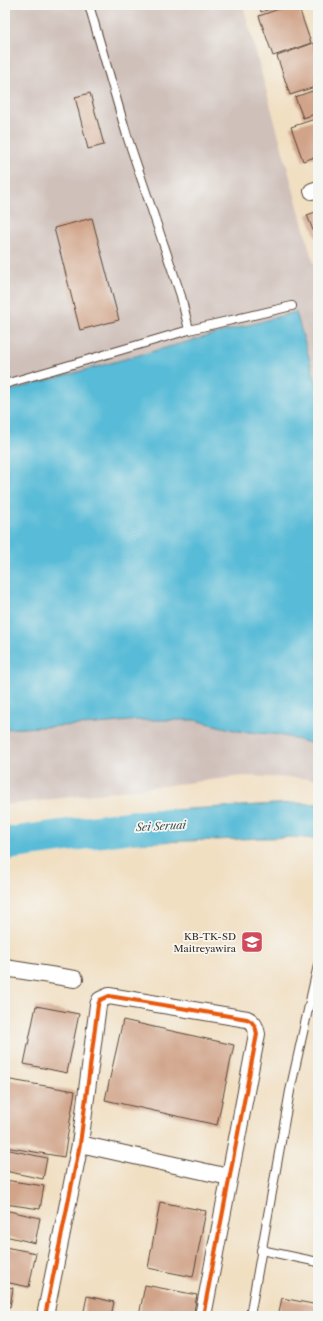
<svg xmlns="http://www.w3.org/2000/svg" width="323" height="1321" viewBox="0 0 323 1321" font-family="'Libre Caslon Text',serif">
  <style>
    .industrial { fill: #cfc0ba }
    .water { fill: #59bbd7; stroke: #4a727a }
    .lines { fill: none; stroke-linecap: round; stroke-linejoin: round }
    .river { stroke: #59bbd7; stroke-width: 33 }
    .building { fill: #d1a48a }
    .lane-casing { stroke: #564537; stroke-width: 10 }
    .street-casing { stroke: #564537; stroke-width: 18 }
    .lane { stroke: #fff; stroke-width: 8 }
    .street { stroke: #fff; stroke-width: 16 }
    .cycleway-casing { stroke: #f6f6f2; stroke-width: 6 }
    .cycleway { stroke: #e8590c; stroke-width: 4 }
    .labels { text-anchor: middle; stroke-width: 3.5; stroke-linejoin: round; paint-order: stroke }
    .poi-label { font-size: 10px; fill: #3b2a1e; stroke: #f6f6f2; text-anchor: end }
    .water-label { font-size: 11px; font-style: italic; fill: #445656; stroke: #f6f6f2 }
  </style>
  <rect width="100%" height="100%" fill="#f6f6f2"/>
  <filter id="ink" filterUnits="userSpaceOnUse"><feTurbulence type="fractalNoise" baseFrequency=".025" numOctaves="2"/><feDisplacementMap in="SourceGraphic" scale="8" xChannelSelector="R" yChannelSelector="G"/><feConvolveMatrix kernelMatrix="1 2 1 2 8 2 1 2 1" color-interpolation-filters="sRGB"/></filter>
  <filter id="wash" filterUnits="userSpaceOnUse"><feTurbulence type="fractalNoise" baseFrequency=".012" numOctaves="4" result="noise"/><feDisplacementMap in="SourceGraphic" scale="16" xChannelSelector="R" yChannelSelector="G"/><feGaussianBlur stdDeviation="0.9" result="paint"/><feColorMatrix in="noise" values="0 0 0 0 0 0 0 0 0 0 0 0 0 0 0 0 0 1.4 0 .05"/><feComposite in="paint" operator="in"/></filter>
  <g filter="url(#wash)">
    <rect width="100%" height="100%" fill="#f1dfc2"/>
    <polygon class="industrial" points="5,5 243,5 318,280 318,779 243,776 5,805"/>
    <g class="water">
      <polygon points="296,312 318,389 318,745 280,735 238,731 195,720 140,720 98,724 5,729 5,392"/>
      <polygon points="293,803 318,804 318,839 293,837 131,843 118,813"/>
    </g>
    <g class="lines">
      <polyline class="river" points="5,844 129,827 170,825"/>
    </g>
    <g id="blocks">
      <g class="building">
        <polygon points="259,5 281,5 261,12"/>
        <polygon points="290,5 298,5 311,43 273,56 259,16"/>
        <polygon points="314,43 318,54 318,86 290,95 277,56"/>
        <polygon points="318,89 318,113 303,118 295,97"/>
        <polygon points="90,93 104,145 88,149 75,97"/>
        <polygon points="318,118 318,156 303,161 291,127"/>
        <polygon points="318,211 318,243 307,215"/>
        <polygon points="92,218 119,320 80,330 54,228"/>
        <polygon points="36,1006 79,1014 67,1073 24,1064"/>
        <polygon points="123,1020 234,1045 217,1125 105,1100"/>
        <polygon points="5,1079 75,1091 64,1157 5,1147"/>
        <polygon points="5,1149 47,1158 43,1179 5,1171"/>
        <polygon points="5,1180 44,1186 40,1209 5,1204"/>
        <polygon points="160,1202 206,1211 193,1277 148,1268"/>
        <polygon points="5,1210 40,1218 35,1243 5,1236"/>
        <polygon points="5,1247 36,1253 29,1287 5,1282"/>
        <polygon points="145,1285 197,1295 193,1316 139,1316"/>
        <polygon points="5,1286 13,1288 10,1307 5,1306"/>
        <polygon points="87,1296 114,1302 111,1316 83,1316"/>
        <polygon points="282,1298 318,1305 318,1316 278,1316"/>
      </g>
    </g>
  </g>
  <g filter="url(#ink)">
    <use href="#blocks" fill-opacity="0" stroke="#564537" stroke-width="1"/>
    <g class="lines">
      <g class="lane-casing">
        <g id="lane">
          <polyline points="189,330 292,306"/>
          <polyline points="5,384 189,330 181,296 128,139 89,5"/>
          <polyline points="261,1250 318,1262"/>
          <polyline points="250,1316 290,1091 318,965"/>
        </g>
      </g>
      <g class="street-casing">
        <g id="street">
          <polyline points="312,191 318,189"/>
          <polyline points="5,968 75,979"/>
          <polyline points="80,1144 229,1177"/>
          <path d="M45 1316 80 1144 98 1005 100 1000 109 996 247 1019C254 1022 256 1027 257 1034L203 1316"/>
        </g>
      </g>
      <use href="#lane" class="lane"/>
      <use href="#street" class="street"/>
      <g class="cycleway-casing">
        <path id="cycleway" d="M45 1316 80 1144 98 1005 100 1000 109 996 247 1019C254 1022 256 1027 257 1034L203 1316"/>
      </g>
      <use href="#cycleway" class="cycleway"/>
    </g>
  </g>
  <defs>
    <g id="school-square" transform="scale(1.15)"><rect x="-9" y="-9" width="18" height="18" rx="4" fill="#d1495b" stroke="#f6f6f2"/><path d="M0-5L7-2L0 1L-7-2ZM-4 1L0 2.5L4 1V4Q0 6-4 4Z" fill="#fff"/></g>
  </defs>
  <g fill-rule="evenodd">
    <use href="#school-square" x="252" y="942"/>
  </g>
  <g class="labels">
    <g class="poi-label">
      <text x="236" y="940">KB-TK-SD<tspan x="236" dy="12">Maitreyawira</tspan></text>
    </g>
    <g class="water-label">
      <text transform="translate(161 826) rotate(-3)" y="4">Sei Seruai</text>
    </g>
  </g>
  <rect width="323" height="1321" fill="none" stroke="#f6f6f2" stroke-width="20"/>
</svg>
